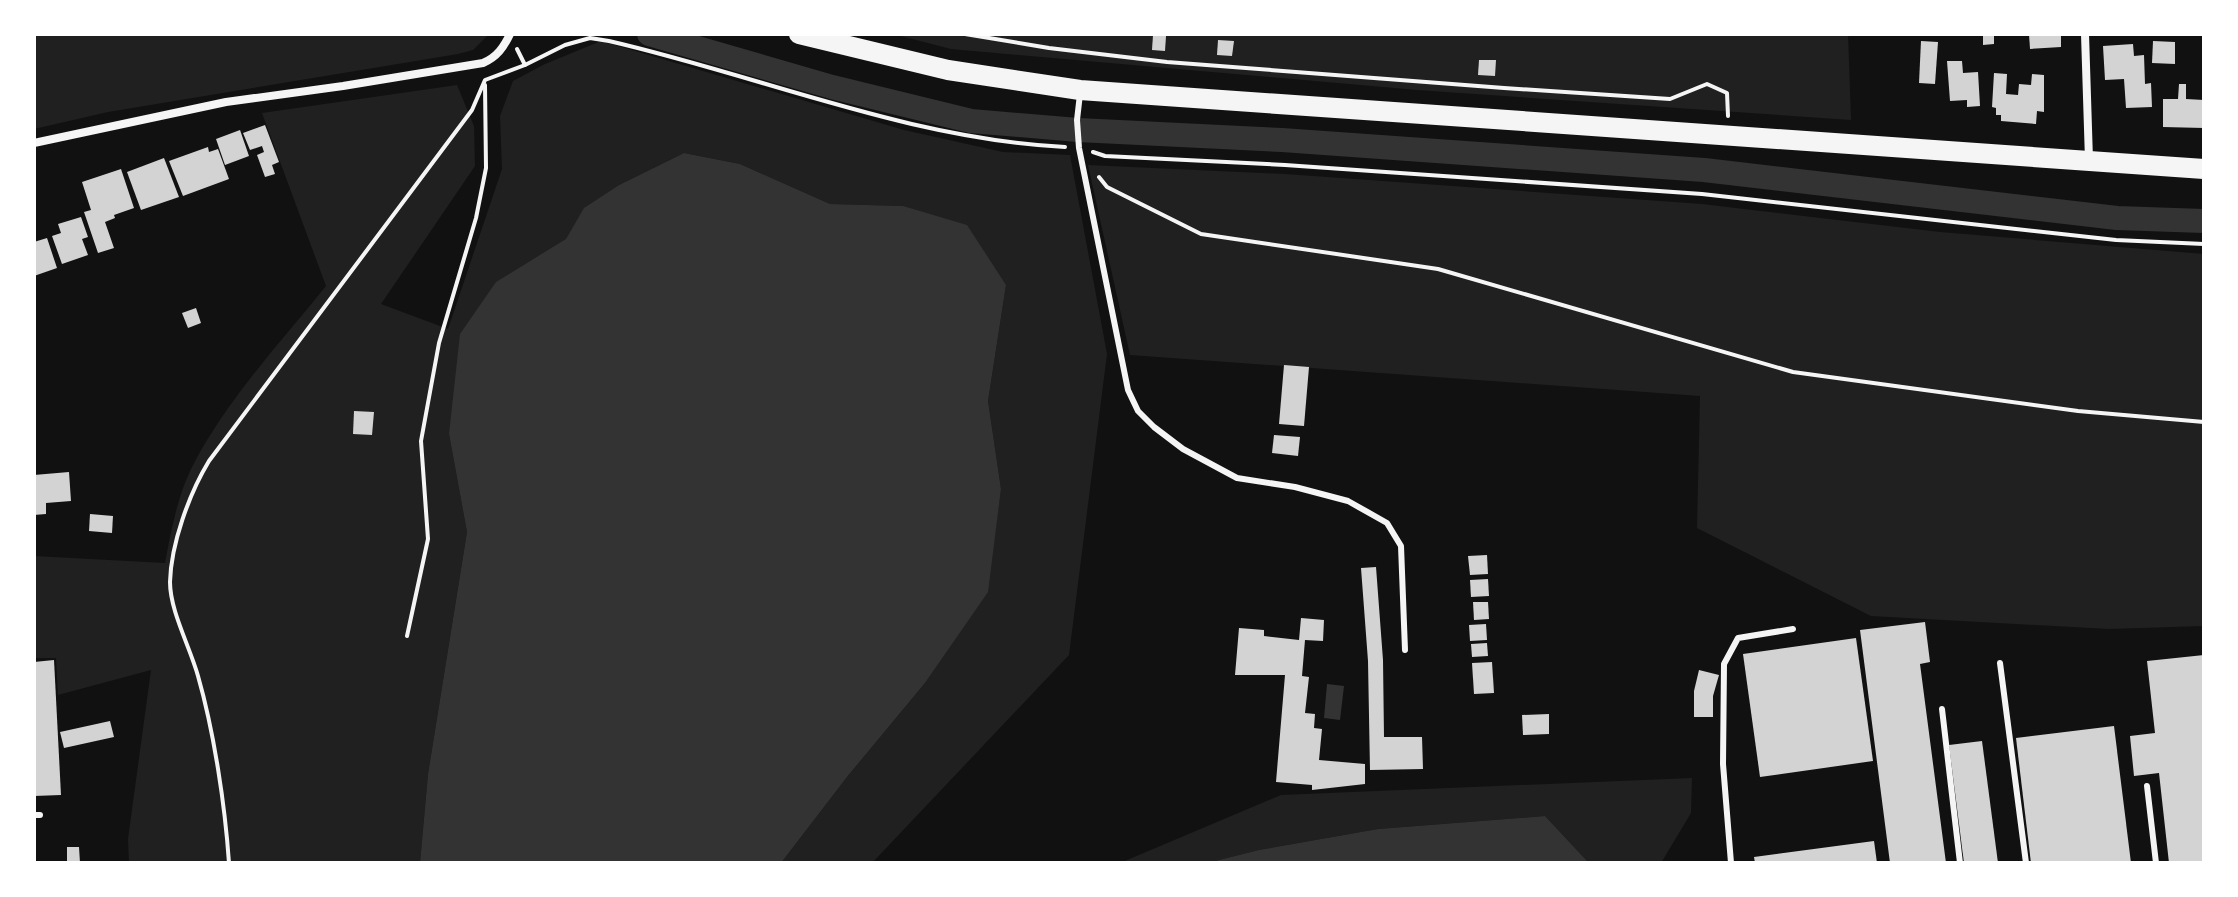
<svg xmlns="http://www.w3.org/2000/svg" width="2238" height="897" viewBox="0 0 2238 897" font-family="'PT Sans',sans-serif">
  <style>
    .green { fill: #202020 }
    .water { fill: #333 }
    .lines { fill: none; stroke-linecap: round; stroke-linejoin: round }
    .canal { stroke: #333; stroke-width: 24 }
    .building { fill: #d3d3d3 }
    .path { stroke: #f5f5f5; stroke-width: 4 }
    .service { stroke: #f5f5f5; stroke-width: 6 }
    .minor { stroke: #f5f5f5; stroke-width: 8 }
    .primary { stroke: #f5f5f5; stroke-width: 20 }
  </style>
  <rect width="100%" height="100%" fill="#111"/>
  <g class="green">
    <polygon points="34,34 489,34 473,50 458,54 108,112 34,129"/>
    <polygon points="893,34 1848,34 1851,120 1417,90 951,49"/>
    <path d="M601 41 904 130 1003 152 1070 155 1107 354 1069 655 872 863H781L847 777 925 683 987 592 1001 489 988 401 1006 285 903 206 830 204 740 164 684 153 619 185 585 208 449 434 467 532 428 774 420 863H129L128 839 151 670 58 695 56 658H34V556L165 563C171 531 177 498 191 469 225 402 279 344 326 286L262 113 457 85 474 126 475 166 381 304 448 329 502 169 500 116 513 81 545 64Z"/>
    <polygon points="1088,165 1285,174 1702,204 1940,232 2204,254 2204,626 2109,629 1871,616 1697,528 1700,396 1130,355"/>
    <polygon points="1692,778 1691,813 1661,863 1589,863 1545,816 1378,829 1259,850 1207,863 1120,863 1281,795"/>
  </g>
  <g class="water">
    <polygon points="684,153 740,164 830,204 903,206 967,225 1006,285 988,401 1001,489 988,592 925,683 847,777 781,863 420,863 428,774 467,532 449,434 460,334 496,282 566,239 584,208 619,185"/>
    <polygon points="1327,684 1344,686 1340,720 1324,718"/>
    <polygon points="1545,816 1589,863 1207,863 1259,850 1378,829"/>
  </g>
  <g class="lines">
    <polyline class="canal" points="649,34 832,87 971,121 1078,130 1282,140 1704,170 2117,218 2204,221"/>
  </g>
  <g class="building">
    <polygon points="1983,34 1994,34 1994,44 1983,45"/>
    <polygon points="2029,34 2061,34 2061,47 2030,49"/>
    <polygon points="1153,35 1166,36 1165,51 1152,50"/>
    <polygon points="1218,40 1234,41 1232,56 1217,55"/>
    <polygon points="1921,41 1938,42 1935,84 1919,83"/>
    <polygon points="2153,41 2175,42 2175,64 2152,63"/>
    <polygon points="2133,44 2134,56 2144,55 2145,84 2151,83 2152,107 2126,108 2124,79 2105,80 2103,46"/>
    <polygon points="1479,60 1496,60 1495,76 1478,75"/>
    <polygon points="1947,61 1962,61 1963,73 1978,72 1980,106 1967,107 1967,100 1950,101"/>
    <polygon points="1994,73 2007,74 2006,94 2018,95 2019,84 2031,85 2032,74 2044,75 2044,112 2037,111 2036,124 2001,121 2001,115 1996,115 1996,108 1992,107"/>
    <polygon points="2179,84 2186,84 2186,99 2204,100 2204,128 2163,127 2163,99 2178,99"/>
    <polygon points="265,125 279,162 272,165 275,174 265,177 257,155 264,152 262,146 250,150 243,133"/>
    <polygon points="240,130 249,156 225,165 216,139"/>
    <polygon points="208,147 209,152 218,149 229,179 183,196 169,161"/>
    <polygon points="164,158 179,197 141,210 127,172"/>
    <polygon points="121,169 134,208 114,215 115,218 105,222 114,248 98,253 84,212 91,210 82,182"/>
    <polygon points="81,217 88,237 82,239 88,255 62,264 52,236 61,233 58,224"/>
    <polygon points="47,238 57,268 34,276 34,242"/>
    <polygon points="196,308 201,323 188,328 182,313"/>
    <polygon points="1284,365 1309,367 1304,426 1279,424"/>
    <polygon points="354,411 374,412 372,435 353,434"/>
    <polygon points="1274,435 1300,437 1298,456 1272,453"/>
    <polygon points="69,472 71,501 46,503 46,514 34,515 34,475"/>
    <polygon points="90,514 113,516 112,533 89,531"/>
    <polygon points="1487,555 1488,574 1470,575 1468,556"/>
    <polygon points="1376,567 1383,660 1384,737 1422,737 1423,769 1370,770 1368,661 1361,568"/>
    <polygon points="1488,579 1489,596 1471,597 1470,580"/>
    <polygon points="1473,602 1488,602 1489,619 1474,620"/>
    <polygon points="1301,618 1324,620 1323,641 1305,640 1302,676 1309,677 1305,713 1315,714 1314,728 1322,729 1319,760 1365,764 1365,784 1312,790 1312,785 1276,782 1285,675 1235,675 1239,628 1264,630 1264,636 1299,640"/>
    <polygon points="1925,622 1930,662 1920,664 1946,863 1890,863 1860,630"/>
    <polygon points="1486,624 1487,640 1470,641 1469,625"/>
    <polygon points="1856,638 1873,761 1760,777 1743,654"/>
    <polygon points="1487,643 1488,656 1472,657 1471,644"/>
    <polygon points="2204,655 2204,863 2169,863 2159,773 2134,776 2130,736 2155,733 2147,661"/>
    <polygon points="54,660 61,795 34,796 34,662"/>
    <polygon points="1492,662 1494,693 1474,694 1472,663"/>
    <polygon points="1699,670 1719,675 1713,696 1713,717 1694,717 1694,691"/>
    <polygon points="1549,714 1549,734 1523,735 1522,715"/>
    <polygon points="110,721 114,737 64,748 60,732"/>
    <polygon points="2114,726 2131,863 2031,863 2016,738"/>
    <polygon points="1982,741 1998,863 1964,863 1949,745"/>
    <polygon points="1874,841 1877,863 1755,863 1754,857"/>
    <polygon points="67,847 79,847 80,863 67,863"/>
  </g>
  <g class="lines">
    <g class="path">
      <polyline points="965,34 1049,48 1167,62 1504,88 1670,99 1707,84 1727,93 1728,116"/>
      <polyline points="517,49 525,65"/>
      <polyline points="1093,152 1105,156 1285,165 1702,194 2116,240 2204,244"/>
      <polyline points="1099,177 1107,187 1201,234 1438,269 1793,372 2078,411 2204,422"/>
      <polyline points="407,636 428,539 421,441 439,343 476,218 486,168 485,85"/>
      <path d="M229 863C225 805 214 732 198 676 190 647 170 611 170 582 171 544 189 494 209 461L472 110 485 80 525 65 565 45 590 38 609 41C761 76 908 139 1065 147"/>
    </g>
    <g class="service">
      <polyline points="1080,94 1077,120 1079,148 1128,390 1138,411 1154,427 1183,449 1237,478 1295,487 1348,501 1387,523 1401,546 1405,650"/>
      <polyline points="2000,663 2026,863"/>
      <polyline points="1942,709 1960,863"/>
      <polyline points="2147,786 2156,863"/>
      <polyline points="34,815 40,815"/>
      <polyline points="1731,863 1723,764 1724,664 1738,638 1793,629"/>
    </g>
    <g class="minor">
      <polyline points="2085,34 2089,160"/>
      <path d="M34 143 226 102 343 86 483 63C497 57 504 47 510 34"/>
    </g>
    <polyline class="primary" points="799,34 948,70 1080,90 2204,169"/>
  </g>
  <rect width="2238" height="897" fill="none" stroke="#ffffff" stroke-width="72"/>
</svg>
